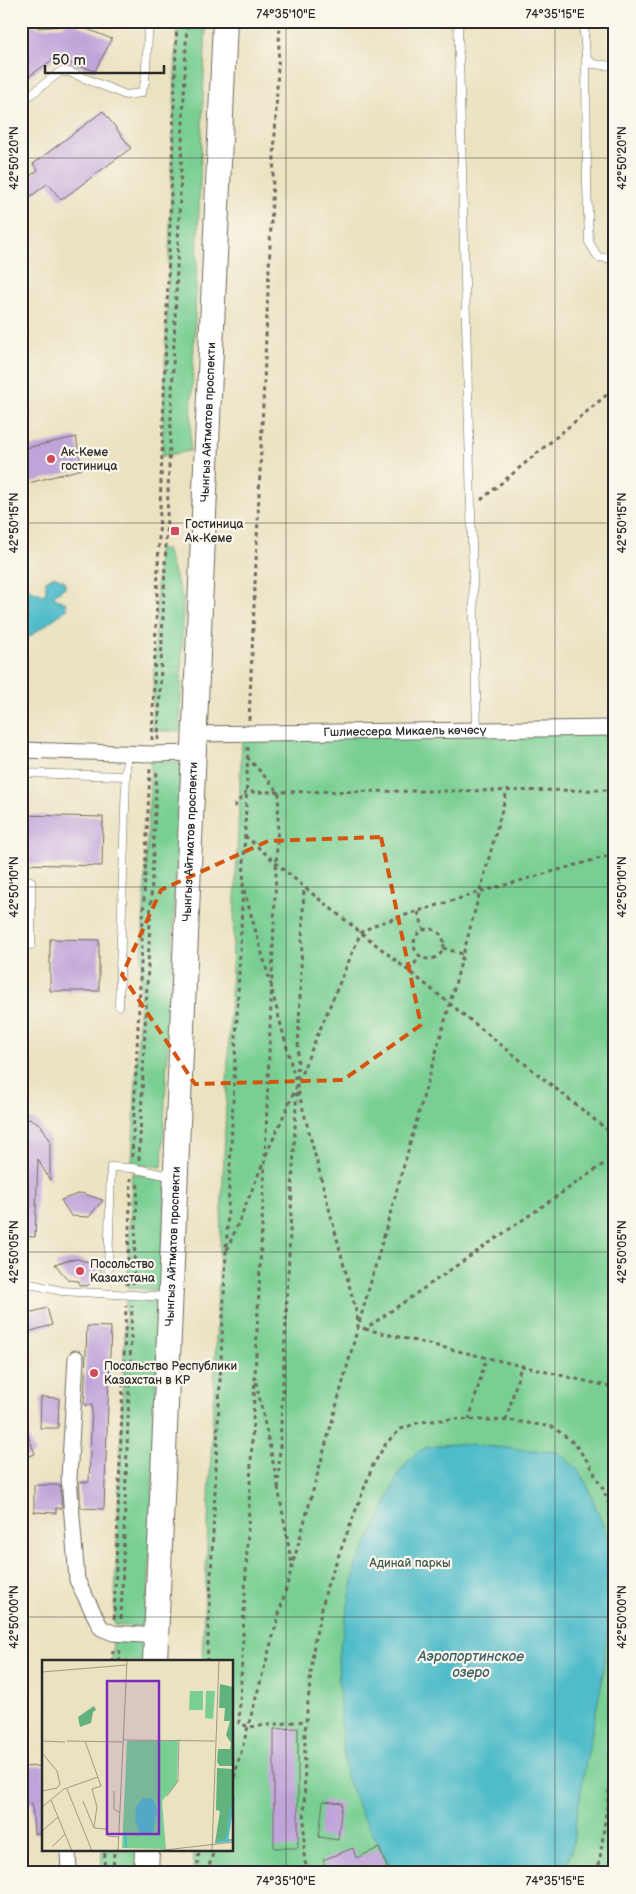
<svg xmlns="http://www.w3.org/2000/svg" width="636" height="1894" viewBox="0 0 636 1894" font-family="'Balsamiq Sans',sans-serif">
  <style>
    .green { fill: #79cf93; stroke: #527d5f }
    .water { fill: #4fbcc9; stroke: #3d747a }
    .building { fill: #bfa3d9 }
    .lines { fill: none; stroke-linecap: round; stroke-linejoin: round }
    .service-casing { stroke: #6e6b60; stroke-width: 9 }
    .minor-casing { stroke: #6e6b60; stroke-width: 17 }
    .primary-casing { stroke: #6e6b60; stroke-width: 26 }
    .path { stroke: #6e6b60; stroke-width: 3; stroke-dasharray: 4 4; stroke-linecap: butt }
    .service { stroke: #fff; stroke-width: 8 }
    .minor { stroke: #fff; stroke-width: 15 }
    .primary { stroke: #fff; stroke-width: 24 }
    .marked { fill: none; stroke: #d5540f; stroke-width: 4; stroke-dasharray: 10 6; stroke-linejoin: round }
    .ticks { fill: none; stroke: #2b2b2b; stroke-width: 1; stroke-opacity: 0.45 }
    .poi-dot { fill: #d1495b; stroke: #fbf7ec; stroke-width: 2 }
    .labels { text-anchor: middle; stroke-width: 4.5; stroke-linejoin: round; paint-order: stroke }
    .street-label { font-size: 12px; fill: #2b2b2b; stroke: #fbf7ec }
    .poi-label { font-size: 12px; fill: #2b2b2b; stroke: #fbf7ec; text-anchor: start }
    .park-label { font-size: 12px; fill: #425c4a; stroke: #fbf7ec }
    .water-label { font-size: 14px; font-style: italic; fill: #385e62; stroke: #fbf7ec }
    .inset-river { fill: none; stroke: #4fbcc9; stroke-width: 2.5 }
    .inset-road { fill: none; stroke: #9e9985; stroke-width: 1 }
    .view { fill: #7b2cbf; fill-opacity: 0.15; stroke: #7b2cbf; stroke-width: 2.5 }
    .inset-edge { fill: none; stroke: #2b2b2b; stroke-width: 2.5 }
    .neatline { fill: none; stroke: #2b2b2b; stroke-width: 2 }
    .ticks-label { font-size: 12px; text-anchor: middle; fill: #2b2b2b }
  </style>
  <rect width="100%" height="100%" fill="#fbf7ec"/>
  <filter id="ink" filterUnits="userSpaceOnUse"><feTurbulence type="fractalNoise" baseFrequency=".02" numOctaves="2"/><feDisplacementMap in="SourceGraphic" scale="10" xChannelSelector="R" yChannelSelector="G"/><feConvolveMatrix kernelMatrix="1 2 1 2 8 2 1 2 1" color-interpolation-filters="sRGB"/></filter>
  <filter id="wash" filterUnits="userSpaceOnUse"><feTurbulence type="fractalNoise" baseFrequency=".0096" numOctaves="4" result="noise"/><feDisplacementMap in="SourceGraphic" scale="20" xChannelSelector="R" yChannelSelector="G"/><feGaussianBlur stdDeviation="1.12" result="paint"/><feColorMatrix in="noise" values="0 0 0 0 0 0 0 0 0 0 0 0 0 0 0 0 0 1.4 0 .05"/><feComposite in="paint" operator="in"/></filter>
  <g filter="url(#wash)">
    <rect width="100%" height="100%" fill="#ebe2c1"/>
    <g class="green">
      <polygon points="177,21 206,21 190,451 162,456"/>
      <polygon points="158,549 166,549 183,600 180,731 152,731"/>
      <polygon points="615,731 615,1873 193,1873 194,1850 232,1850 232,1662 202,1661 242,738"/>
      <polygon points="151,760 181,762 162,1167 132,1164"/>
      <polygon points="132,1173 166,1181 160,1291 127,1287"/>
      <polygon points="126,1299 160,1301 147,1627 114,1625"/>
      <polygon points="113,1639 149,1642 148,1661 112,1662"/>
      <polygon points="102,1850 139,1850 137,1873 101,1873"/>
    </g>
    <g class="water">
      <polygon points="54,576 65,581 65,587 54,595 54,598 66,603 66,610 21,643 21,589 25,587 43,595 46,592 46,581"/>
      <polygon points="458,1444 556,1452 565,1458 577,1469 587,1485 605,1530 610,1552 612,1589 602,1681 583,1778 573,1843 566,1870 564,1873 394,1873 362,1815 346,1776 340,1718 338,1657 356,1565 378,1522 399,1473 408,1461 417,1452 426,1448 442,1445"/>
    </g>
    <g id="blocks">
      <g class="building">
        <polygon points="67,21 112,39 95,71 55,58 21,82 21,30 30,23 39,28 63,26"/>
        <polygon points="103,111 131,148 61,200 48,183 21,204 21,183 38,170 33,164"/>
        <polygon points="76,437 82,469 21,485 21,449"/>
        <polygon points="21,815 103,817 102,866 21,864"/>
        <polygon points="50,939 99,940 99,991 50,991"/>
        <polygon points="21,1118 33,1120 41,1125 50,1140 50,1181 38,1159 35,1237 21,1236"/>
        <polygon points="81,1193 103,1200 89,1217 71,1216 61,1200"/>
        <polygon points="78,1259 95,1265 102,1273 87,1286 79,1285 79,1281 68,1280 55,1264 68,1260"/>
        <polygon points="47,1308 52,1325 21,1334 21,1315"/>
        <polygon points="87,1326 111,1327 104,1509 81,1508 79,1482 89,1482 92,1405 84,1405"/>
        <polygon points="41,1397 59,1398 58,1428 40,1428"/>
        <polygon points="21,1421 23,1421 35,1454 21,1459"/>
        <polygon points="34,1485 60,1485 62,1508 56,1508 56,1513 34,1512"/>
        <polygon points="298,1728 298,1848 274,1848 274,1729"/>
        <polygon points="44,1766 44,1834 34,1834 32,1803 21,1804 21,1767"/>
        <polygon points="323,1801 342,1803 338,1840 319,1837"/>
        <polygon points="353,1848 356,1858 379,1848 389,1873 328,1873 323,1860"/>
      </g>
    </g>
  </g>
  <g filter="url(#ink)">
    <use href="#blocks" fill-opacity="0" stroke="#6e6b60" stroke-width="1"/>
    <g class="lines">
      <g class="service-casing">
        <g id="service">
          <polyline points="458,21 477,730"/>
          <polyline points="583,21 586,56 592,64 615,66"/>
          <polyline points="586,56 587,184 589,242 598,257 615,259"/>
          <polyline points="21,102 60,72 69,72 126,95 141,93 145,82 149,21"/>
          <polyline points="21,773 126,776 127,754"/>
          <polyline points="21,880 31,881 31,945"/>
          <polyline points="119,1006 126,776"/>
          <polyline points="108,1269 111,1167 132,1168 174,1177"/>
          <polyline points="21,1282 62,1291 168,1297"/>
        </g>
      </g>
      <g class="minor-casing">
        <g id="minor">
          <path id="s1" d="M195 734 615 728"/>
          <polyline points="21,750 151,754 194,753"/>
          <polyline points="76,1358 69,1478 77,1580 101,1628 113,1633 156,1636"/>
          <polyline points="68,1850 69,1873"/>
        </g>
      </g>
      <g class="primary-casing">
        <g id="primary">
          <path id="s2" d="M155 1662 225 21"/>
          <polyline points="146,1873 147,1850"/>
        </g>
      </g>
      <g class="path">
        <polyline points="481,500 615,388"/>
        <polyline points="249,720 280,21"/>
        <polyline points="152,740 177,21"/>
        <polyline points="158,740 187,21"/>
        <polyline points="247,757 279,792 265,1159 239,1723 249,1727 305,1721"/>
        <polyline points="234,807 246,792 615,790"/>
        <polyline points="245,836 304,887 615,1136"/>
        <polyline points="244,890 271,985"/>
        <polyline points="418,912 424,930"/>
        <circle cx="429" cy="944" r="15"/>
        <polyline points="443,948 463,954"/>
        <polyline points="409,970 421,956"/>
        <polyline points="272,991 357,1315 358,1327 365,1329 615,1156"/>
        <polyline points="297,1079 304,887"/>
        <polyline points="266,1155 296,1088"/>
        <polyline points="132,1157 150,769"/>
        <polyline points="139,1160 157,769"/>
        <polyline points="227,1250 264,1161"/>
        <polyline points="133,1284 138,1181"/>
        <polyline points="127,1285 131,1178"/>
        <polyline points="365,1329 615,1388"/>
        <polyline points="256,1382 277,1481"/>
        <polyline points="469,1420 486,1358"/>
        <polyline points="506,1420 521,1366"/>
        <polyline points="278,1487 292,1565"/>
        <polyline points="278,1488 297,1084 361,932 377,924 480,892 615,854"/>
        <polyline points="114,1619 126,1306"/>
        <polyline points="121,1619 132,1306"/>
        <polyline points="112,1662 113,1648"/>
        <polyline points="119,1662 120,1648"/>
        <polyline points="207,1662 243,887 248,747"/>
        <polyline points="232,1785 358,1327 450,1003 507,791"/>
        <polyline points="307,1867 313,1873"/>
        <polyline points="104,1873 105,1850"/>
        <polyline points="113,1873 114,1850"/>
        <polyline points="197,1873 199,1850"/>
        <polyline points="207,1873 214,1850"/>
        <polyline points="307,1873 304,1854 305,1731 314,1643 327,1586 373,1465 387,1442 401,1429 420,1422 454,1419 515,1421 553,1427 574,1443 588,1462 603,1489 615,1518"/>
        <polyline points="598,1873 615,1746"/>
      </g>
      <use href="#service" class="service"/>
      <use href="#minor" class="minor"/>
      <use href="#primary" class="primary"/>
    </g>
  </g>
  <path class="marked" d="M381 837 421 1025 343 1080 195 1084 122 975 161 890 268 841Z"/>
  <path class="ticks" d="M286 21V1873M555 21V1873M21 158H615M21 523H615M21 887H615M21 1252H615M21 1617H615"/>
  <g class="poi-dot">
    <circle cx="51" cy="459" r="5"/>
    <rect x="170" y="526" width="10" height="10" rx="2.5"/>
    <circle cx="80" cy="1271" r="5"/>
    <circle cx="94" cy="1373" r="5"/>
  </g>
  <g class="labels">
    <g class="street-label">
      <text dy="4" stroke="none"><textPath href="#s2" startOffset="1241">Чынгыз Айтматов проспекти</textPath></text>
      <text dy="4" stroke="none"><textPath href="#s1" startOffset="210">Гшлиессера Микаель көчөсү</textPath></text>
      <text dy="4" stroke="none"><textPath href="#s2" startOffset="821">Чынгыз Айтматов проспекти</textPath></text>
      <text dy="4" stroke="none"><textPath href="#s2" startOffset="416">Чынгыз Айтматов проспекти</textPath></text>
    </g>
    <g class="poi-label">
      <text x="61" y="456">Ак-Кеме<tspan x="61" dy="14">гостиница</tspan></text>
      <text x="185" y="528">Гостиница<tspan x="185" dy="14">Ак-Кеме</tspan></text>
      <text x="90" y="1268">Посольство<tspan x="90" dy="14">Казахстана</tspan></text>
      <text x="104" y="1370">Посольство Республики<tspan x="104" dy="14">Казахстан в КР</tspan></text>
    </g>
    <g class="park-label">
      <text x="410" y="1567">Адинай паркы</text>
    </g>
    <g class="water-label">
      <text x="471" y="1661">Аэропортинское<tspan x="471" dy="16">озеро</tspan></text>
    </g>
  </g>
  <g transform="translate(42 1660)">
    <rect width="191" height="191" fill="#ebe2c1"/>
    <path d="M148 31H161V50H147ZM164 31H173L171 59 163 58ZM136 80 135 123 120 141 124 189 80 188 85 81Z" fill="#79cf93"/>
    <path d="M178 24 191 27V106H178L175 102 176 89H188L189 83 184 75 188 61H182L183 48H177ZM52 46 54 50 51 52 49 63 38 67 36 57ZM175 108 192 109 191 147 186 182 173 183 178 151 174 150Z" fill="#62b27d"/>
    <path d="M101 138 111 139 115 149 111 172 103 175 98 173 93 160 94 147Z" fill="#4fbcc9"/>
    <path class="inset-river" d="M83 173 84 188M175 181 192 180M184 181 192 137"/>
    <path class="inset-road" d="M0 12 84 5M81 80 173 81M0 81 23 82M25 81 81 82M43 81 59 126 50 129 55 147 52 167M0 93 15 111 18 124 15 128 0 131M25 129 50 191M72 131V149L78 153M125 136 136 121 137 79M9 140 30 191M41 141 52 168 64 169 66 176 76 177M0 147 22 129 56 117M0 171 16 157M10 187 23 174M76 191H114L192 182M76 191 85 0M170 191 177 0"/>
    <path class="view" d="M65 21H117V174H65Z"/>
    <rect width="191" height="191" class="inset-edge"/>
  </g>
  <rect width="636" height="1894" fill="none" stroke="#fbf7ec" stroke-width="55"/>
  <path d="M45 65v8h119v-8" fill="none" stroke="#2b2b2b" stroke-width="2.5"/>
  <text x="52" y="65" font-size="15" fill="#2b2b2b" stroke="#fbf7ec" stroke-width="4" paint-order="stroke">50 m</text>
  <rect x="28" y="28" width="580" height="1838" class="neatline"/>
  <g class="ticks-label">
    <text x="286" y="18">74°35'10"E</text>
    <text x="555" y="18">74°35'15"E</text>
    <text transform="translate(14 158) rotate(-90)" y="4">42°50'20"N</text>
    <text transform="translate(622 158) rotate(-90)" y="4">42°50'20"N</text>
    <text transform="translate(14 523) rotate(-90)" y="4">42°50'15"N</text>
    <text transform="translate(622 523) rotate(-90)" y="4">42°50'15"N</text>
    <text transform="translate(14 887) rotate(-90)" y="4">42°50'10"N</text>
    <text transform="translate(622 887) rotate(-90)" y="4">42°50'10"N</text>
    <text transform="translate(14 1252) rotate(-90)" y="4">42°50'05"N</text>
    <text transform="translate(622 1252) rotate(-90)" y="4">42°50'05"N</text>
    <text transform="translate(14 1617) rotate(-90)" y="4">42°50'00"N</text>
    <text transform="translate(622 1617) rotate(-90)" y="4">42°50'00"N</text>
    <text x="286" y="1885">74°35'10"E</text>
    <text x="555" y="1885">74°35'15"E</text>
  </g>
</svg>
